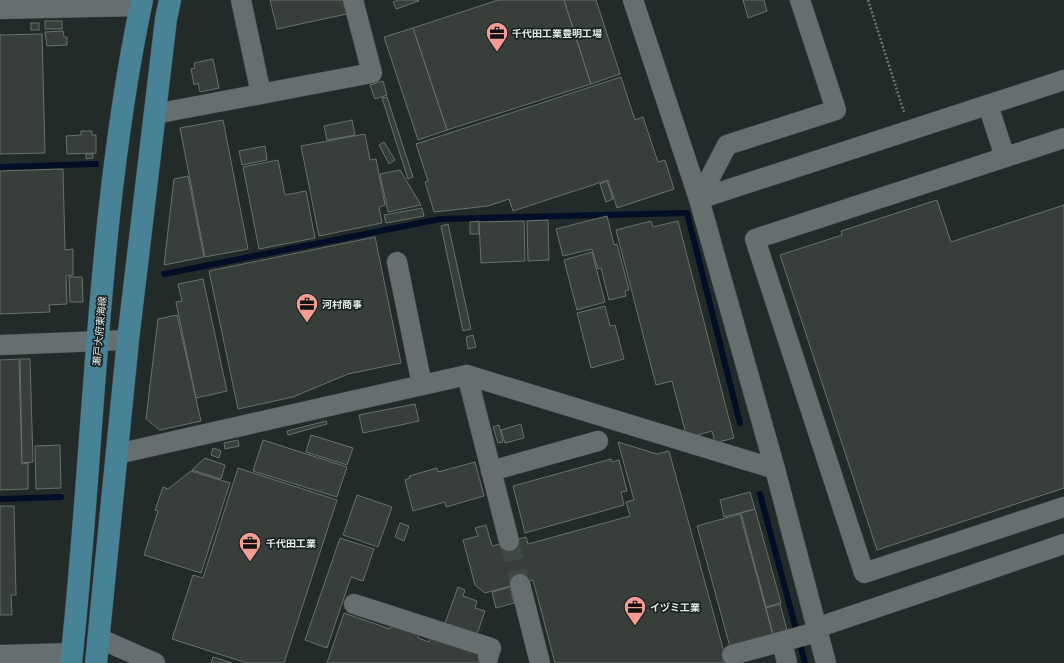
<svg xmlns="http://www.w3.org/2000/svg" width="1064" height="663" viewBox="0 0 1064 663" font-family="'Archivo Narrow','Noto Sans JP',sans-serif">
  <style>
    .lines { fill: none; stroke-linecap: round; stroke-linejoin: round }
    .stream { stroke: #020d26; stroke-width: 6 }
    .building { fill: #383f3b; stroke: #69716c }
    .minor-tunnel { stroke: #3f4847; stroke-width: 20; stroke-dasharray: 20 10; stroke-linecap: butt }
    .minor-casing { stroke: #3f4747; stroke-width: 21 }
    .major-casing { stroke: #3f4747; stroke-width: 23 }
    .path { stroke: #6e7675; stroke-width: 2.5; stroke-dasharray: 2 2; stroke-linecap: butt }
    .minor { stroke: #656f6f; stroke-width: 20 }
    .major { stroke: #488296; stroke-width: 22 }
    .labels { text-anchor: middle; stroke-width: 3.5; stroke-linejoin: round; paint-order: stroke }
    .poi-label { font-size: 10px; font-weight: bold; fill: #e5eaea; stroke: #192121; text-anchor: start }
    .street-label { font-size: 10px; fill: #e5eaea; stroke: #192121 }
  </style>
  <rect width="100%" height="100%" fill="#222b2a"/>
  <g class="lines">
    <g class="stream">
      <polyline points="0,167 96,164"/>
      <polyline points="164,274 440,219 687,213 740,423"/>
      <polyline points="760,494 805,663"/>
      <polyline points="0,499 61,497"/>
    </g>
  </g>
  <g class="building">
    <polygon points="270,0 344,0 347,14 277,29"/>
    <polygon points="399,0 418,0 419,1 396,9 393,2"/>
    <polygon points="498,0 564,0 591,84 447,130 413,28"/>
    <polygon points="564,0 596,0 620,74 591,84"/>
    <polygon points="743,0 764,0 767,11 748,18"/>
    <rect x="45" y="21" width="17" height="8"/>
    <rect x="31" y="23" width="8" height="7"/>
    <polygon points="413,28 447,130 418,140 384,37"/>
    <polygon points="63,31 64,37 67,37 67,45 47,46 45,32"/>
    <polygon points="42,34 45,153 0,154 0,35"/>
    <polygon points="213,59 219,88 200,92 198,83 194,85 191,69 195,68 194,63"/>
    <polygon points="621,77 635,120 643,117 658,162 665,160 674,189 617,208 608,180 513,211 509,199 488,206 434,212 425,182 428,181 416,144"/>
    <polygon points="383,81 387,95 375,99 370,85"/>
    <polygon points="387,97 413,177 408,179 382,98"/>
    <polygon points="223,120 248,249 205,257 180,128"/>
    <polygon points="352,120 355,135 327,140 324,126"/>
    <polygon points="81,131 92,131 92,135 96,135 96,153 67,154 66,136 81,135"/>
    <polygon points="365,134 370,160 376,159 385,205 379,207 382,223 319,236 301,146"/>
    <polygon points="384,142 395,160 389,164 379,145"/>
    <polygon points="265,146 267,160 242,165 239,151"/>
    <polygon points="86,154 93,154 93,158 86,159"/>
    <polygon points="278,160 285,195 306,191 315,238 259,249 243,167"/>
    <polygon points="63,169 65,250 73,249 73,275 66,276 67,304 49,305 50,312 0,314 0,171"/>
    <polygon points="400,170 421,205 388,212 380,174"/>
    <polygon points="188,176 204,257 164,265 174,179"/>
    <polygon points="607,181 613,199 606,202 600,184"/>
    <polygon points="937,200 951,242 1064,205 1064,488 877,550 780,255 842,235 841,231"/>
    <polygon points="422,208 424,216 386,223 384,215"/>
    <polygon points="607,216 614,245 617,244 629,290 625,291 626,296 609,300 601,268 598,269 592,249 563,256 556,229"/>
    <polygon points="548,220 549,260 528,261 527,221"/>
    <polygon points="479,221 479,234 470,234 470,222"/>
    <polygon points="524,221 525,261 481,263 479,222"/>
    <polygon points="651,221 653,227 678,221 734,438 715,443 712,431 687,438 672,381 656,385 616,230"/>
    <polygon points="448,224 471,329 463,331 441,226"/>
    <polygon points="375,237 401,363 348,374 293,397 238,409 209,271"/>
    <polygon points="592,252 605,302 577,310 564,260"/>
    <polygon points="69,277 82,277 83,302 70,302"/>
    <polygon points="203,279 227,391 196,398 176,302 182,301 178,284"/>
    <polygon points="605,306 610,326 615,325 624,359 591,368 577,313"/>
    <polygon points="177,315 201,421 160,430 146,419 158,319"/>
    <polygon points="473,335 476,347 468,349 466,337"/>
    <polygon points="19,359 22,464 28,463 28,489 0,490 0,360"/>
    <polygon points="20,359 30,359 33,462 22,463"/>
    <polygon points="415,404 419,421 363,433 359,415"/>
    <polygon points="326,421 327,424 288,435 287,431"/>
    <polygon points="521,424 524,438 505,443 501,430"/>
    <polygon points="499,425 503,442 498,443 493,427"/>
    <polygon points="311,435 353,448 347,465 306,452"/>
    <polygon points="238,440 239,446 225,449 224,443"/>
    <polygon points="263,440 347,467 337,497 253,471"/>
    <polygon points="618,442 657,454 669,451 727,663 555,663 533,580 485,593 475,585 463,540 478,536 475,528 486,525 492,546 526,537 528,544 630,516 626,502 634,500"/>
    <polygon points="60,445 61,488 36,489 35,446"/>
    <polygon points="213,448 221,451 219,458 211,455"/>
    <polygon points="205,458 225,465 221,479 192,470"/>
    <polygon points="611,459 612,462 619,460 627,491 621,492 624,505 525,533 513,486"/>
    <polygon points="475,462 484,496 446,507 445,502 413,511 405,480 410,478 409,476 437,468 438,472"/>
    <polygon points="238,468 337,500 284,663 247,663 172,639 193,575 203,578"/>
    <polygon points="191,471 230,483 201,573 144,555 158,511 155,510 163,487 168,489"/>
    <polygon points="750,492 755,509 724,517 720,500"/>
    <polygon points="357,495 392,507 378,547 343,535"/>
    <polygon points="0,506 14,506 16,595 11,595 12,615 0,615"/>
    <polygon points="755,509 781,603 766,607 741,513"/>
    <polygon points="740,514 773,635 730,647 697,526"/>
    <polygon points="400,523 409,526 404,541 395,537"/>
    <polygon points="340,538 374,549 363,581 351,577 327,648 305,640"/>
    <polygon points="458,587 465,590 463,596 477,601 475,608 485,611 477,634 445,623"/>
    <polygon points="510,587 514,603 496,608 492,592"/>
    <polygon points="780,604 788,634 774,638 766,608"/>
    <polygon points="344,613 390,629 392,623 420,633 418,638 429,642 432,632 498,661 497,663 327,663"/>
    <polygon points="213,657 232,663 211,663"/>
  </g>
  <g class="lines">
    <polyline class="minor-tunnel" points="509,541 520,584"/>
    <g class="minor-casing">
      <g id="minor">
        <polyline points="241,0 261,94"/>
        <polyline points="633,0 699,199 775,469 826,663"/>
        <polyline points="0,9 141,6"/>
        <polyline points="988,105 1005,157"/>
        <polyline points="155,114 372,73 353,0"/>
        <polyline points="1064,138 755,239 864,573 1064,507"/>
        <polyline points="699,199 1064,80"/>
        <polyline points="699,199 727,145 836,110 800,0"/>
        <polyline points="397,262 422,385"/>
        <polyline points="0,345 128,340"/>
        <polyline points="467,375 509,541"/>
        <polyline points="117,454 467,375 775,469"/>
        <polyline points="491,471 598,441"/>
        <polyline points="520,584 540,663"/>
        <polyline points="354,604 491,648 488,657"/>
        <polyline points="816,628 1064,544"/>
        <polyline points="98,638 155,663"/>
        <polyline points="782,642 787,663"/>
        <polyline points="0,655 73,653"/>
        <polyline points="732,655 817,632"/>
      </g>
    </g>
    <g class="major-casing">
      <g id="major">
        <path d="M71 663C95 442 96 218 142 0"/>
        <polyline points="96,663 128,340 166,19 170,0"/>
      </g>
    </g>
    <polyline class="path" points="868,0 904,112"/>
    <use href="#minor" class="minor"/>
    <use href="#major" class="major"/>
  </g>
  <defs>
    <g id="office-pin" transform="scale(1.15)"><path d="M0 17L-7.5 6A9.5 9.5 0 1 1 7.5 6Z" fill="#f59c93" stroke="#192121"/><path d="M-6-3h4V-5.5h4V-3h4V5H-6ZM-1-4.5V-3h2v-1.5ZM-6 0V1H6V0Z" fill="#111"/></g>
  </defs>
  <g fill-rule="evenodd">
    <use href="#office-pin" x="497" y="33"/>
    <use href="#office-pin" x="307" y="304"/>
    <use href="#office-pin" x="250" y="543"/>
    <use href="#office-pin" x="635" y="607"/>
  </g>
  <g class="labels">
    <g class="poi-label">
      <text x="512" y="37">千代田工業豊明工場</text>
      <text x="322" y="308">河村商事</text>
      <text x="266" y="547">千代田工業</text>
      <text x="650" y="611">イヅミ工業</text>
    </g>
    <g class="street-label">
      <text transform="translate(99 331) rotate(-85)" y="4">瀬戸大府東海線</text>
    </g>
  </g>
</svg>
